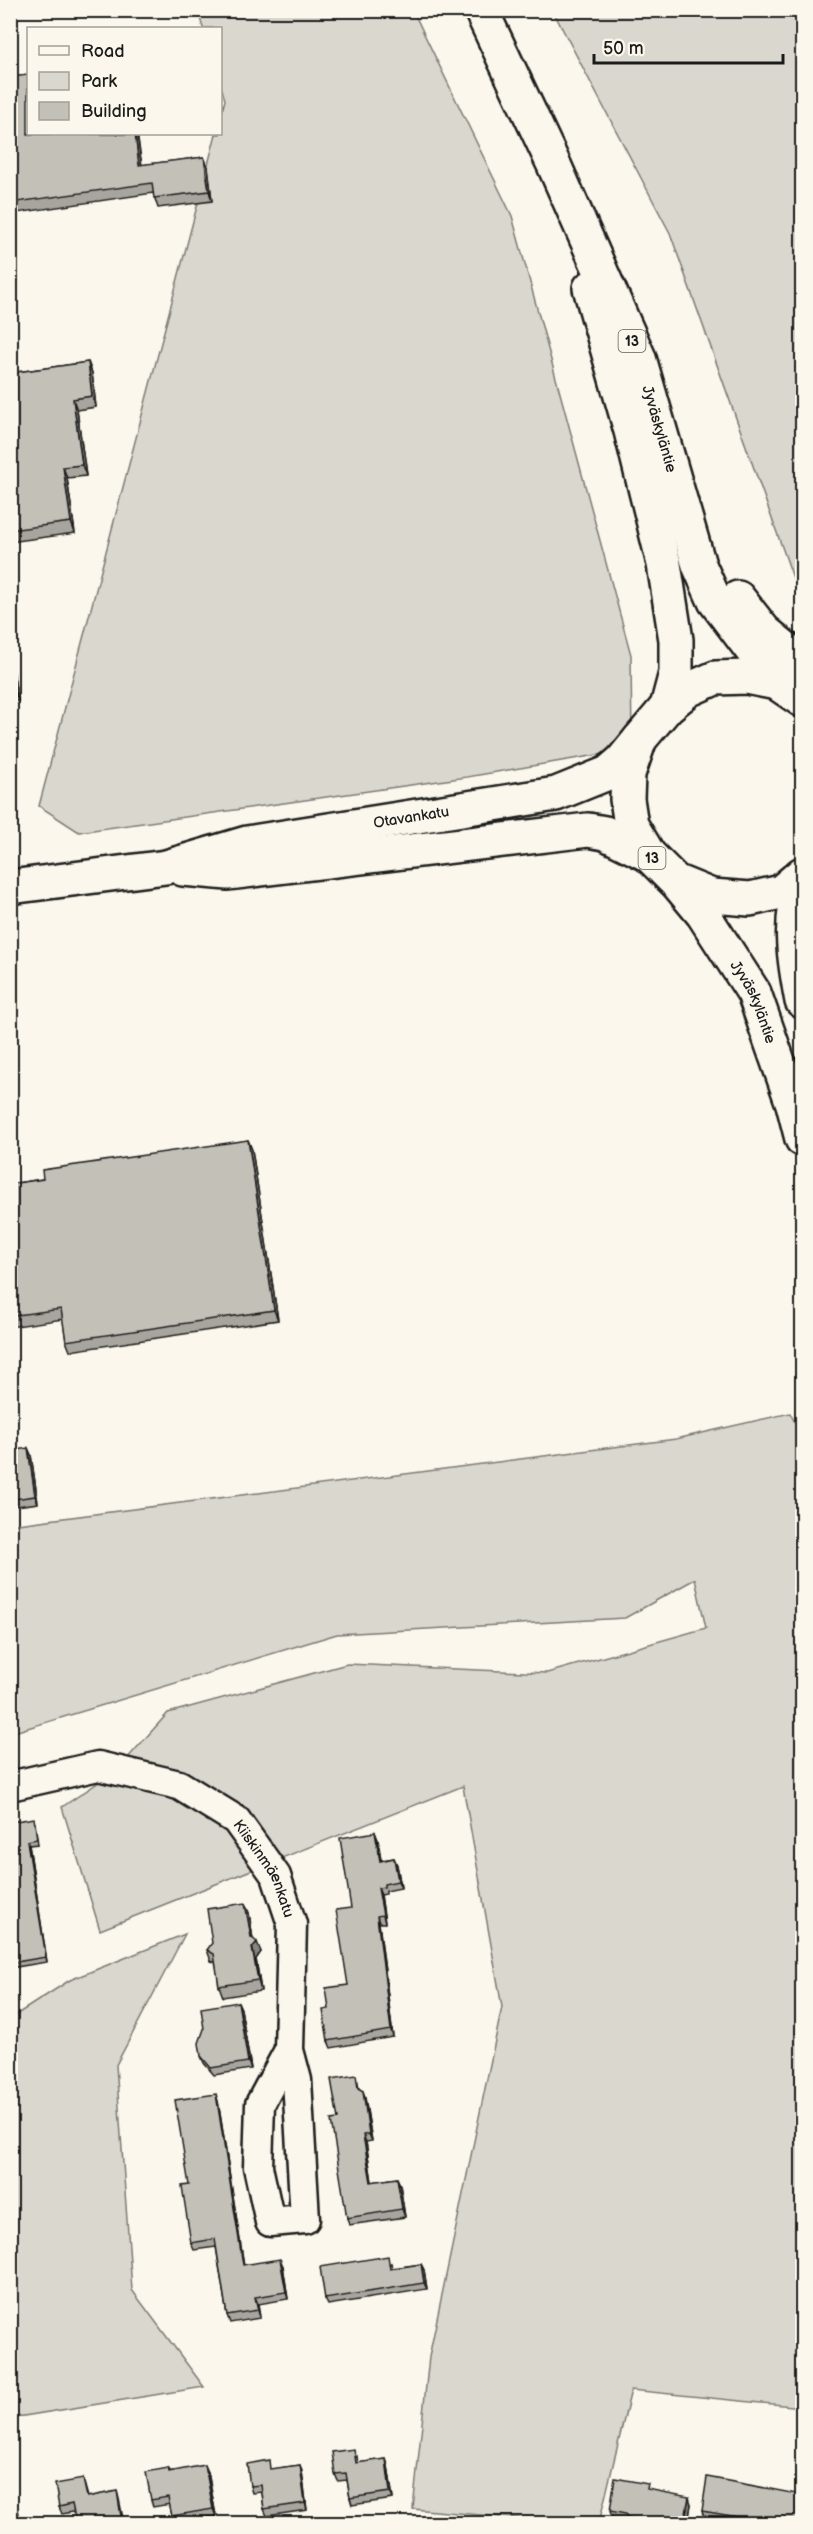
<svg xmlns="http://www.w3.org/2000/svg" width="813" height="2534" viewBox="0 0 813 2534" font-family="'Balsamiq Sans',sans-serif">
  <style>
    .green { fill: #dad7ce; stroke: #7b7a75; stroke-width: 1.5 }
    .lines { fill: none; stroke-linecap: round; stroke-linejoin: round }
    .minor-casing { stroke: #1c1c1c; stroke-width: 33 }
    .secondary-casing { stroke: #1c1c1c; stroke-width: 38 }
    .trunk-casing { stroke: #1c1c1c; stroke-width: 38 }
    .minor { stroke: #fbf7ec; stroke-width: 28 }
    .secondary { stroke: #fbf7ec; stroke-width: 33 }
    .trunk { stroke: #fbf7ec; stroke-width: 33 }
    .wall { fill: #a8a59e; stroke: #1c1c1c; stroke-width: 1.5 }
    .shaded-wall { fill: #888681; stroke: #1c1c1c; stroke-width: 1.5 }
    .building { fill: #c3c0b8; stroke: #1c1c1c; stroke-width: 1.5 }
    .labels { text-anchor: middle; stroke-width: 4.5; stroke-linejoin: round; paint-order: stroke }
    .shield { fill: #fbf7ec; stroke: #5f5e5a; stroke-width: 1.5 }
    .shield-label { font-size: 14px; font-weight: bold; fill: #1c1c1c }
    .street-label { font-size: 15px; fill: #1c1c1c; stroke: #fbf7ec }
  </style>
  <rect width="100%" height="100%" fill="#fbf7ec"/>
  <filter id="ink" filterUnits="userSpaceOnUse"><feTurbulence type="fractalNoise" baseFrequency=".0167" numOctaves="2"/><feDisplacementMap in="SourceGraphic" scale="12" xChannelSelector="R" yChannelSelector="G"/><feConvolveMatrix kernelMatrix="1 2 1 2 8 2 1 2 1" color-interpolation-filters="sRGB"/></filter>
  <g filter="url(#ink)">
    <g class="green">
      <polygon points="198,11 413,11 512,216 631,655 632,749 467,777 79,832 39,806 216,134 220,134 221,115 225,100 221,86 220,28 203,28"/>
      <polygon points="553,11 802,11 802,603 670,233"/>
      <polygon points="790,1413 802,1436 802,2407 631,2390 599,2523 570,2523 413,2509 429,2357 502,2007 463,1786 100,1930 62,1807 117,1770 168,1713 347,1664 547,1673 706,1628 695,1579 625,1618 337,1634 11,1733 10,1525 676,1439"/>
      <polygon points="185,1934 116,2065 132,2290 204,2387 11,2418 11,2018 70,1980"/>
    </g>
    <g class="lines">
      <g class="minor-casing">
        <g id="minor">
          <path id="s1" d="M10 1786 98 1766 179 1785 236 1820 276 1876 292 1924 289 2050 260 2104 258 2167 270 2222 305 2219 297 2080 289 2050"/>
        </g>
      </g>
      <g class="secondary-casing">
        <g id="secondary">
          <polyline points="183,869 228,873 588,830 605,833 649,855"/>
          <path id="s2" d="M10 887 166 867 247 843 556 794 608 773 622 761 640 739"/>
        </g>
      </g>
      <g class="trunk-casing">
        <g id="trunk">
          <path id="s3" d="M481 10 554 165 639 358 699 565 715 601 777 683"/>
          <polyline points="590,288 631,431 664,564 676,640 676,673 667,707"/>
          <polyline points="738,598 764,631 802,662"/>
          <polyline points="802,700 777,683 747,677 715,678 688,690 667,707 640,739 628,774 627,799 631,825 649,855 675,881 712,896 750,899 781,892 802,874"/>
          <path id="s4" d="M678 884 703 914 754 993 793 1104 802 1139"/>
          <path d="M802 885C787 920 795 965 802 1001"/>
        </g>
      </g>
      <use href="#minor" class="minor"/>
      <use href="#secondary" class="secondary"/>
      <use href="#trunk" class="trunk"/>
    </g>
    <g class="wall">
      <polygon points="10,77 28,134 137,134 142,165 204,157 208,167 212,201 158,208 153,193 10,214"/>
      <polygon points="88,362 92,373 96,407 77,410 86,476 67,478 75,533 10,542 10,373"/>
      <polygon points="10,651 18,701 10,702"/>
      <polygon points="248,1140 252,1150 278,1320 70,1351 66,1341 63,1319 10,1327 10,1184 43,1179"/>
      <polygon points="28,1448 31,1455 38,1503 17,1506 14,1499"/>
      <polygon points="10,1822 35,1823 38,1844 29,1845 47,1962 10,1968"/>
      <polygon points="375,1832 378,1840 381,1860 394,1858 397,1865 401,1888 386,1891 386,1894 381,1895 385,1923 379,1923 393,2037 331,2048 328,2041 329,2009 348,1985 351,1908"/>
      <polygon points="249,1913 253,1939 261,1952 256,1959 261,1991 223,1997 219,1986 216,1963 211,1961 207,1950"/>
      <polygon points="238,2002 241,2009 251,2069 214,2075 204,2063 201,2056"/>
      <polygon points="358,2082 359,2089 363,2091 365,2098 372,2141 366,2142 372,2182 397,2178 400,2185 405,2217 349,2225 347,2218 338,2119"/>
      <polygon points="218,2101 244,2265 283,2266 288,2299 258,2304 260,2318 230,2323 227,2315 216,2247 194,2250 191,2243 189,2185"/>
      <polygon points="391,2263 392,2268 421,2264 424,2270 427,2289 328,2305 325,2299"/>
      <polygon points="357,2456 358,2463 386,2459 388,2466 393,2499 352,2505 350,2498 347,2480 338,2481 335,2474"/>
      <polygon points="300,2465 302,2472 307,2510 267,2516 264,2509 262,2492 252,2493 250,2486 272,2469"/>
      <polygon points="168,2468 170,2471 208,2472 216,2516 175,2523 172,2516 170,2504 153,2507 151,2500"/>
      <polygon points="83,2479 88,2497 119,2499 73,2512 62,2514 59,2507"/>
      <polygon points="650,2490 691,2504 688,2523 628,2523 627,2521 612,2518 610,2511"/>
      <polygon points="702,2511 802,2523 735,2523 704,2518"/>
    </g>
    <g class="shaded-wall">
      <polygon points="135,134 137,134 143,175 139,165"/>
      <polygon points="204,157 208,167 212,201 209,191"/>
      <polygon points="88,362 92,373 96,407 92,396"/>
      <polygon points="73,399 77,410 86,476 82,465"/>
      <polygon points="63,467 67,478 75,533 71,522"/>
      <polygon points="10,651 18,701 14,690 10,667"/>
      <polygon points="248,1140 252,1150 278,1320 274,1310"/>
      <polygon points="28,1448 31,1455 38,1503 35,1496"/>
      <polygon points="375,1832 378,1840 382,1868 380,1861"/>
      <polygon points="27,1841 29,1845 47,1962 46,1957"/>
      <polygon points="394,1858 397,1865 401,1888 398,1881"/>
      <polygon points="378,1888 381,1895 385,1923 383,1915"/>
      <polygon points="245,1903 249,1913 254,1946 257,1942 261,1952 256,1959 261,1991 258,1980"/>
      <polygon points="377,1916 379,1923 393,2037 391,2030"/>
      <polygon points="238,2002 241,2009 251,2069 248,2062"/>
      <polygon points="363,2091 365,2098 372,2141 369,2134"/>
      <polygon points="216,2094 218,2101 245,2273 243,2265"/>
      <polygon points="363,2135 366,2142 373,2189 371,2182"/>
      <polygon points="397,2178 400,2185 405,2217 402,2209"/>
      <polygon points="280,2259 283,2266 288,2299 286,2292"/>
      <polygon points="421,2264 424,2270 427,2289 424,2283"/>
      <polygon points="255,2297 258,2304 260,2318 258,2310"/>
      <polygon points="386,2459 388,2466 393,2499 390,2492"/>
      <polygon points="205,2465 208,2472 216,2516 213,2509"/>
      <polygon points="300,2465 302,2472 307,2510 305,2503"/>
      <polygon points="117,2491 119,2499 124,2523 122,2523"/>
      <polygon points="689,2497 691,2504 688,2523 684,2523"/>
    </g>
    <g class="building">
      <polygon points="28,75 28,134 135,134 139,165 204,157 209,191 154,198 152,183 10,203 10,77"/>
      <polygon points="88,362 92,396 73,399 82,465 63,467 71,522 10,530 10,373"/>
      <polygon points="10,667 14,690 10,691"/>
      <polygon points="248,1140 274,1310 66,1341 61,1309 10,1316 10,1184 43,1179 42,1170"/>
      <polygon points="28,1448 35,1496 14,1499 10,1473 10,1451"/>
      <polygon points="34,1818 37,1839 27,1841 46,1957 10,1963 10,1822"/>
      <polygon points="375,1832 380,1861 394,1858 398,1881 384,1884 384,1887 378,1888 383,1915 377,1916 391,2030 328,2041 323,2010 329,2009 326,1988 348,1985 336,1910 351,1908 340,1838"/>
      <polygon points="245,1903 251,1937 257,1942 252,1948 258,1980 219,1986 214,1954 207,1950 212,1943 207,1909"/>
      <polygon points="238,2002 248,2062 211,2068 201,2056 199,2043 204,2029 201,2008"/>
      <polygon points="356,2075 358,2088 363,2091 369,2134 363,2135 371,2182 397,2178 402,2209 347,2218 331,2120 338,2119 331,2079"/>
      <polygon points="216,2094 243,2265 280,2259 286,2292 255,2297 258,2310 227,2315 215,2239 191,2243 182,2186 189,2185 175,2100"/>
      <polygon points="388,2256 390,2269 421,2264 424,2283 325,2299 320,2267"/>
      <polygon points="354,2449 356,2463 386,2459 390,2492 350,2498 346,2473 335,2474 332,2452"/>
      <polygon points="269,2460 270,2469 300,2465 305,2503 264,2509 261,2485 250,2486 247,2464"/>
      <polygon points="205,2465 213,2509 172,2516 168,2497 151,2500 146,2472 168,2468 169,2472"/>
      <polygon points="707,2477 802,2495 802,2523 774,2523 702,2511"/>
      <polygon points="615,2478 648,2484 647,2489 689,2497 684,2523 661,2523 626,2517 626,2514 610,2511"/>
      <polygon points="83,2479 87,2497 117,2491 122,2523 76,2523 72,2504 59,2507 55,2484"/>
      <polygon points="18,2510 21,2523 10,2523 10,2511"/>
    </g>
  </g>
  <g class="labels">
    <g class="shield">
      <rect x="618.5" y="330" width="27" height="22" rx="4.5"/>
      <rect x="638.5" y="847" width="27" height="22" rx="4.5"/>
    </g>
    <g class="shield-label">
      <text x="632" y="346">13</text>
      <text x="652" y="863">13</text>
    </g>
    <g class="street-label">
      <text dy="5" stroke="none"><textPath href="#s3" startOffset="456">Jyväskyläntie</textPath></text>
      <text dy="5" stroke="none"><textPath href="#s2" startOffset="408">Otavankatu</textPath></text>
      <text dy="5" stroke="none"><textPath href="#s4" startOffset="141">Jyväskyläntie</textPath></text>
      <text dy="5" stroke="none"><textPath href="#s1" startOffset="297">Kiiskinmäenkatu</textPath></text>
    </g>
  </g>
  <rect width="813" height="2534" fill="none" stroke="#fbf7ec" stroke-width="36"/>
  <rect x="18" y="18" width="777" height="2498" fill="none" stroke="#1c1c1c" stroke-width="2" filter="url(#ink)"/>
  <rect x="27" y="27" width="195" height="108" fill="#fbf7ec" stroke="#a29f99" stroke-width="1.5"/>
  <rect x="39" y="46" width="30" height="9" fill="#fbf7ec" stroke="#a29f99" stroke-width="1.5"/>
  <text x="81" y="57" font-size="18" fill="#1c1c1c">Road</text>
  <rect x="39" y="72" width="30" height="18" fill="#dad7ce" stroke="#a29f99" stroke-width="1.5"/>
  <text x="81" y="87" font-size="18" fill="#1c1c1c">Park</text>
  <rect x="39" y="102" width="30" height="18" fill="#c3c0b8" stroke="#a29f99" stroke-width="1.5"/>
  <text x="81" y="117" font-size="18" fill="#1c1c1c">Building</text>
  <path d="M594 54v9h189v-9" fill="none" stroke="#1c1c1c" stroke-width="3"/>
  <text x="603" y="54" font-size="18" fill="#1c1c1c" stroke="#fbf7ec" stroke-width="4.5" paint-order="stroke">50 m</text>
</svg>
